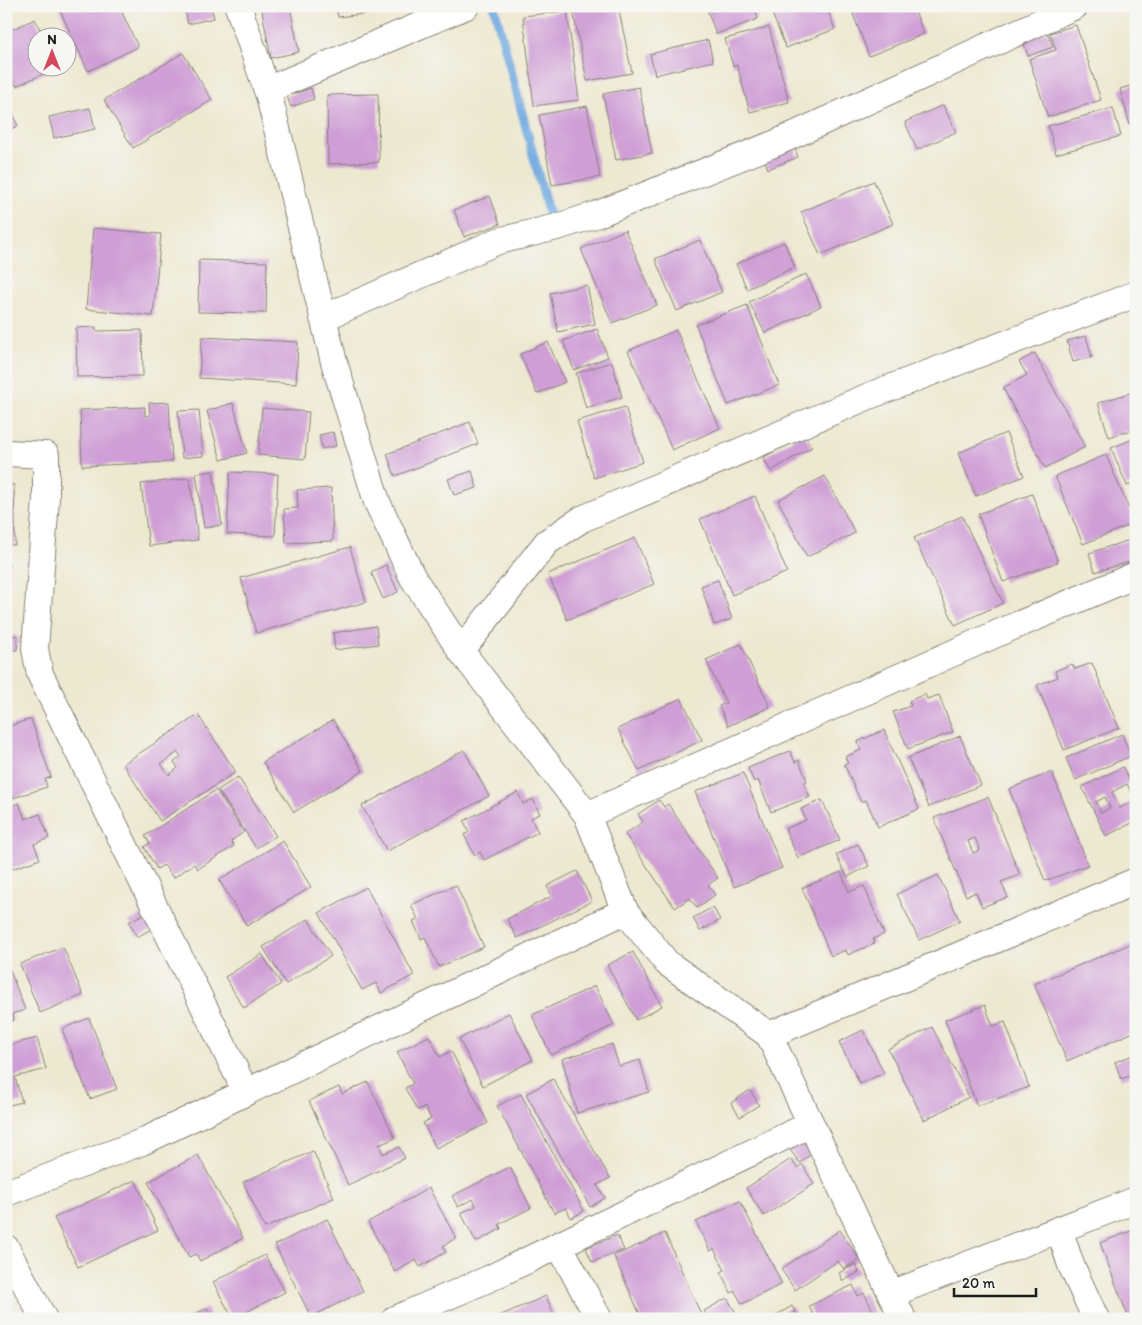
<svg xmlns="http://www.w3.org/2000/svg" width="1142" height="1325" viewBox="0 0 1142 1325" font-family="Itim,sans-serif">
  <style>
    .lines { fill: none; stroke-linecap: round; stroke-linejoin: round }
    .stream { stroke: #70a9e0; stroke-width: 9 }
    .building { fill: #cf9ed6; fill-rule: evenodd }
    .minor-casing { stroke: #848276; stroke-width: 28 }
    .minor { stroke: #fff; stroke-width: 26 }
  </style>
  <rect width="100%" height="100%" fill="#f6f6f2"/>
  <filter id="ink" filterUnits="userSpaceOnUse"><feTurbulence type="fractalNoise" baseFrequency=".02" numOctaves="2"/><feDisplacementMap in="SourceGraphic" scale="10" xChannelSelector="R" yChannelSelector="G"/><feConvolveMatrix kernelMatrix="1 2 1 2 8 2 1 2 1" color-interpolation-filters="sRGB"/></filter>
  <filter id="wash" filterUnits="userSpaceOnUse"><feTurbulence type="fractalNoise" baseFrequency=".0096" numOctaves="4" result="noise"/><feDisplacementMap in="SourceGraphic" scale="20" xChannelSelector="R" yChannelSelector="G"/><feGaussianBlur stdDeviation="1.12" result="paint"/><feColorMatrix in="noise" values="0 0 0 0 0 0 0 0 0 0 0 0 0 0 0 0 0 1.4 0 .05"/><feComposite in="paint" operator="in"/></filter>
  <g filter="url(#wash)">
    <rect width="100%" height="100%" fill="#ede8d0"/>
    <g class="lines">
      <polyline class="stream" points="494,6 550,219"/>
    </g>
    <g id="blocks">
      <g class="building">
        <polygon points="58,6 119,6 138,47 88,71"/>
        <polygon points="184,6 211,6 214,18 188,24"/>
        <polygon points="261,6 290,6 299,52 271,58"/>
        <polygon points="336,6 388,6 388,11 338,17"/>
        <polygon points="572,6 618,6 632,73 587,81"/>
        <polygon points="706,6 754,6 758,19 716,34"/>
        <polygon points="769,6 826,6 835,29 786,48"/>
        <polygon points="872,6 913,6 924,34 869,56 853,14"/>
        <polygon points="567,11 579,100 534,106 523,16"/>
        <polygon points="35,19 44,38 38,38 38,68 57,68 16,86 6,65 6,32"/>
        <polygon points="1076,25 1101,100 1048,117 1029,59 1056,50 1050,33"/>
        <polygon points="769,27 789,102 750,112 737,65 733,66 725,39"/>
        <polygon points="1047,32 1053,47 1028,56 1023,41"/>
        <polygon points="708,40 713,61 655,75 650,54"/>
        <polygon points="183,53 212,100 133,148 104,100"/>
        <polygon points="1136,84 1136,123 1130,125 1120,89"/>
        <polygon points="639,87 652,153 616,160 603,94"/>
        <polygon points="311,88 314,99 291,107 287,96"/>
        <polygon points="378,94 379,162 328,164 327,95"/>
        <polygon points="6,98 18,126 6,131"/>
        <polygon points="943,105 956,132 917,150 905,122"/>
        <polygon points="587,106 600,177 552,185 539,115"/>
        <polygon points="90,108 95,129 54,138 49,117"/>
        <polygon points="1113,108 1121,136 1056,154 1048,126"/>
        <polygon points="792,141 798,157 768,169 762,153"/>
        <polygon points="874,181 893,224 820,255 801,212"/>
        <polygon points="490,196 500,224 464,237 454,210"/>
        <polygon points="93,228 161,234 153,316 86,309"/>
        <polygon points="625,230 657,305 612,323 581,249"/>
        <polygon points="700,240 722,292 677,311 655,259"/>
        <polygon points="784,242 795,267 747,289 736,264"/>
        <polygon points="199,260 267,262 266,313 198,312"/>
        <polygon points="806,274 821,306 765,333 749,302"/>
        <polygon points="587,285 595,324 558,332 550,293"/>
        <polygon points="747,305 779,385 728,405 696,325"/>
        <polygon points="96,327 96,331 142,330 143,376 77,377 76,328"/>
        <polygon points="597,329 608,357 574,370 563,341"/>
        <polygon points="676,330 720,428 672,450 628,351"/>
        <polygon points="1086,336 1092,357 1073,362 1067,341"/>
        <polygon points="202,337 298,342 296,384 199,378"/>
        <polygon points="548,342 565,382 537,394 520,354"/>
        <polygon points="1035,353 1085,447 1045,468 1003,388 1027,375 1019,362"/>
        <polygon points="612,362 622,397 586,408 576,373"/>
        <polygon points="1136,391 1136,429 1109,437 1098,403"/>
        <polygon points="169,402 172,462 82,466 80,410 145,407 145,416 150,416 149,403"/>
        <polygon points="233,403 247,453 221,460 207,411"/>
        <polygon points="625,407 643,462 594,478 577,421"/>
        <polygon points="262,408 309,412 305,459 258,455"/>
        <polygon points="199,410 203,456 182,458 178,411"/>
        <polygon points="470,422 478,444 395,476 387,454"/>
        <polygon points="333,432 336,446 322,449 319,435"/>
        <polygon points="803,433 812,447 771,471 763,458"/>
        <polygon points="1006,433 1024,476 976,496 958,453"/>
        <polygon points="1136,438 1136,482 1127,486 1111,448"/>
        <polygon points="1106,455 1135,523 1083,544 1055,476"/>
        <polygon points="213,471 222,525 204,528 196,473"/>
        <polygon points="472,471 477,488 454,495 448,479"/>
        <polygon points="230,472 278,474 275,536 227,534"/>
        <polygon points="825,476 855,533 807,557 778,500"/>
        <polygon points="190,478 198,540 149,546 141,484"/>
        <polygon points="6,485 14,485 15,545 6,545"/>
        <polygon points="331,488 333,541 286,543 284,509 298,508 297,490"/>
        <polygon points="1032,494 1058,562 1003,582 978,514"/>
        <polygon points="755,496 787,572 732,595 700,519"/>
        <polygon points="962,516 1003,603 955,625 914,538"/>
        <polygon points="635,538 654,584 567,620 548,574"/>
        <polygon points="1136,538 1136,560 1095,572 1089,553"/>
        <polygon points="350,547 366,602 256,633 241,578"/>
        <polygon points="6,565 9,565 8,606 6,606"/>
        <polygon points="386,565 398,592 383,599 371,572"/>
        <polygon points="718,580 732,619 714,625 701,586"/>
        <polygon points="376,626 378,644 335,650 333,633"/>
        <polygon points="6,635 18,636 17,650 6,650"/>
        <polygon points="741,644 770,707 728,726 719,706 726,703 706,660"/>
        <polygon points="1092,663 1119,728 1064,750 1037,685 1058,677 1055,671 1072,664 1075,669"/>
        <polygon points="925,694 927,699 939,695 953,732 908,749 893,712 911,706 909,701"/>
        <polygon points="681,698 702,740 639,771 618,729"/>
        <path d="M198 715 236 772 160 821 123 764ZM178 752 181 757 174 762 178 768 169 775 161 764Z"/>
        <polygon points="31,719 51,777 45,779 47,787 13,798 6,779 6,727"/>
        <polygon points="333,720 363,771 294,812 263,762"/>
        <polygon points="884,730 919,809 878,827 866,800 861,802 844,764 848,763 845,757 861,750 857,742"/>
        <polygon points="1122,734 1131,756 1075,780 1066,758"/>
        <polygon points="960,736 981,785 929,807 908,758"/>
        <polygon points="464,750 489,796 387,851 362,806"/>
        <polygon points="790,751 795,762 799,760 807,781 804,783 810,797 771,812 758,780 754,782 748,768"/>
        <path d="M1123 767 1136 794V821L1106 836 1082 787ZM1127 784 1135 800 1120 808 1112 792ZM1105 797 1110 808 1101 813 1096 802Z"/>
        <polygon points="1052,772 1088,865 1045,881 1009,789"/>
        <polygon points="743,773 782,868 734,887 695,792"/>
        <polygon points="238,777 276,836 256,848 218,790"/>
        <polygon points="216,790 244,832 231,841 234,846 198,869 194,864 173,878 164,865 157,869 144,847 150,843 145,836"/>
        <polygon points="518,792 523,804 533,799 540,814 531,818 538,832 484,860 480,852 475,855 464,835 469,832 464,821"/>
        <path d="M988 797 1020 875 1001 882 1008 897 982 907 976 892 966 896 934 818ZM975 838 980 850 973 853 968 841Z"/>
        <polygon points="659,800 664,807 668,804 718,878 708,885 715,895 697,908 690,898 675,908 625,834 643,822 638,814"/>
        <polygon points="822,800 840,840 798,858 785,829 806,820 801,809"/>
        <polygon points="19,803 25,819 40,814 49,838 34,844 40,859 6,871 6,808"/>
        <polygon points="283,841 311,887 247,926 219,880"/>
        <polygon points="858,844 869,866 847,877 836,855"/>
        <polygon points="577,871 592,901 517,938 507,919 552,896 547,886"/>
        <polygon points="841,872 849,892 864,886 884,934 873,939 875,943 848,955 846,950 831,956 802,888"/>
        <polygon points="938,875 960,921 919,940 897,894"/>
        <polygon points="456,885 484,947 439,967 425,937 421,939 413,921 418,919 411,905"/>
        <polygon points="366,887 414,975 381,993 376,983 362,990 319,913"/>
        <polygon points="713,907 720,920 700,931 693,918"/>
        <polygon points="145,913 153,928 137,937 129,922"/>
        <polygon points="308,919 331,956 286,984 263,947"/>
        <polygon points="1135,942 1136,1031 1067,1061 1034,984"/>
        <polygon points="63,947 83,995 40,1013 20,964"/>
        <polygon points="633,952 662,1006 636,1020 607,965"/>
        <polygon points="262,954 281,984 244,1008 225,977"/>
        <polygon points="6,965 8,965 25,1010 12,1014 14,1020 6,1023"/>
        <polygon points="595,986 614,1025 551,1055 532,1015"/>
        <polygon points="985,1005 993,1026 1005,1022 1029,1087 977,1106 945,1020"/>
        <polygon points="509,1013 533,1060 483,1086 459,1039"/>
        <polygon points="89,1018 117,1089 90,1099 62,1029"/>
        <polygon points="932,1027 969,1097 924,1120 888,1049"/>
        <polygon points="863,1030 884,1073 860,1084 839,1042"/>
        <polygon points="429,1036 440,1057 451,1051 488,1123 436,1148 423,1123 431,1119 425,1107 417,1110 405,1088 413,1084 397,1052"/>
        <polygon points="37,1038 46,1069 15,1077 22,1102 6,1106 6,1046"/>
        <polygon points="612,1044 619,1066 640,1060 649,1092 577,1113 562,1059"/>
        <polygon points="1136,1054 1136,1074 1121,1079 1115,1062"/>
        <polygon points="553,1079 610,1178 597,1185 605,1198 590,1207 526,1094"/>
        <polygon points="368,1082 395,1138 379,1145 383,1154 399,1147 405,1158 348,1185 309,1101 339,1087 342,1094"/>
        <polygon points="750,1090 759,1105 740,1117 731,1103"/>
        <polygon points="521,1094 584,1211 571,1218 566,1208 554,1213 497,1106"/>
        <polygon points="803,1141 812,1153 800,1163 790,1150"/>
        <polygon points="313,1151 334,1198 265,1228 243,1182"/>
        <polygon points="198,1155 243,1238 200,1261 196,1254 189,1257 148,1182"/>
        <polygon points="791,1159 797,1168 802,1164 814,1184 764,1216 746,1188"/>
        <polygon points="510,1167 531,1208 499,1224 501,1229 476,1242 461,1213 476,1206 473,1199 458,1207 452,1196"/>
        <polygon points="135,1180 158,1230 78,1267 54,1218"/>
        <polygon points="429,1188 456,1238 443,1246 446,1252 420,1267 416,1260 395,1272 368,1222"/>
        <polygon points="740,1201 782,1284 742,1304 735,1291 731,1293 721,1272 725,1270 714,1249 710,1251 696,1222"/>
        <polygon points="327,1219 363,1291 311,1317 275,1245"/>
        <polygon points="1136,1229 1136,1319 1129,1319 1100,1243"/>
        <polygon points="840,1230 859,1259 844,1269 838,1261 795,1290 781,1269"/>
        <polygon points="665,1233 703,1319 642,1319 614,1256"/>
        <polygon points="617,1235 624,1250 592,1262 586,1248"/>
        <polygon points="265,1255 285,1292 233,1319 213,1282"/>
        <polygon points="855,1264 859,1272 843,1281 839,1273"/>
        <polygon points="853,1285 858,1296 864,1293 875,1315 869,1319 815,1319 809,1306"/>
        <polygon points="546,1296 556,1319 492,1319"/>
        <polygon points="727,1298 739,1318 709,1319 704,1311"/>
        <polygon points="792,1306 799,1319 770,1319"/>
        <polygon points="207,1308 212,1319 186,1319"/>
      </g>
    </g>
  </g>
  <g filter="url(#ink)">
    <use href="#blocks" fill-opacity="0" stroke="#848276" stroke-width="1"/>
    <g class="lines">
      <g class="minor-casing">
        <g id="minor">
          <polyline points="238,6 269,96 334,362 377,502 413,578 461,651 587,815 625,911 667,963 769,1035 903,1319"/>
          <polyline points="267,90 466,6"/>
          <polyline points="323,318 498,241 557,227 598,214 776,143 1075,6"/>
          <polyline points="6,453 46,455 46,499 35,649 40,674 246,1092"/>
          <polyline points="461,651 547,542 582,519 869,396 1136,294"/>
          <polyline points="587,815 1003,631 1136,575"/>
          <polyline points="769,1035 1136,881"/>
          <polyline points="6,1193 142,1142 625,911"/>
          <polyline points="1059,1229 1071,1265 1096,1319"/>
          <polyline points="559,1245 599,1319"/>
          <polyline points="6,1248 44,1319"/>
          <polyline points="891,1294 1136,1200"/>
          <polyline points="395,1319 486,1280 811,1124"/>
        </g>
      </g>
      <use href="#minor" class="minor"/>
    </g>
  </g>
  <rect width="1142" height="1325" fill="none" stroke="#f6f6f2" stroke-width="25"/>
  <g transform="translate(52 52)"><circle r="24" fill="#f6f6f2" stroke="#9f9f9c"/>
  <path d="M0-4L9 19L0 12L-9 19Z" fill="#d1495b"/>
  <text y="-8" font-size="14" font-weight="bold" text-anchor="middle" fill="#1c1c1c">N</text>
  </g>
  <path d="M954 1288v8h82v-8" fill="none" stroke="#1c1c1c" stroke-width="2.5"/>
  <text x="962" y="1288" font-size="15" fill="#1c1c1c" stroke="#f6f6f2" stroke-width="4" paint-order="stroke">20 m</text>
</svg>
